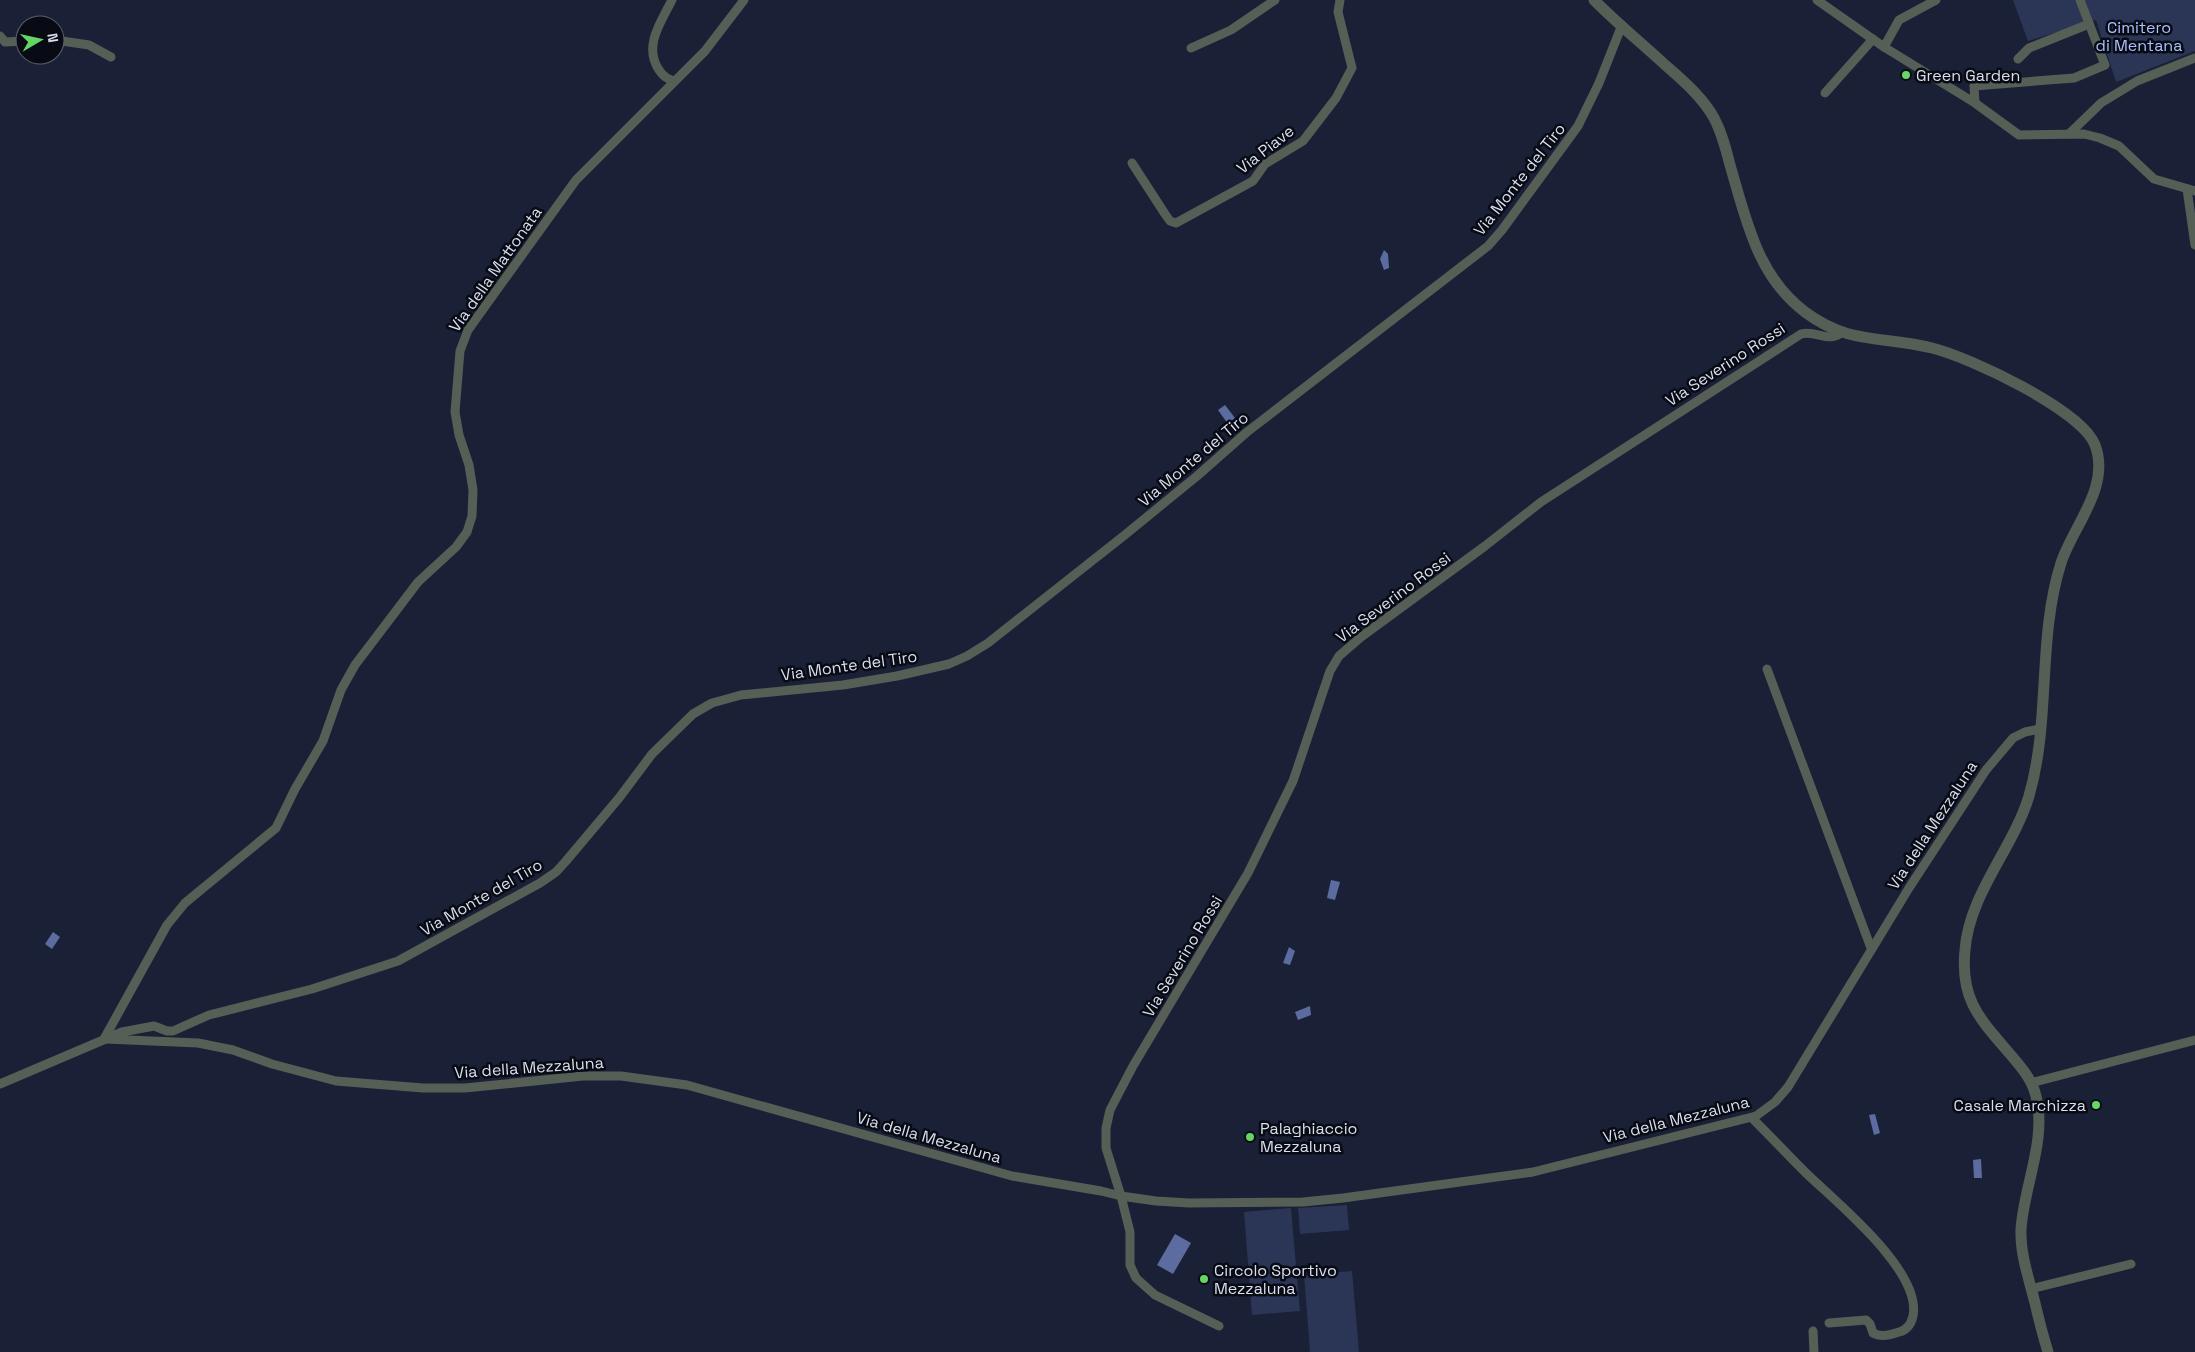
<svg xmlns="http://www.w3.org/2000/svg" width="2195" height="1352" viewBox="0 0 2195 1352" font-family="'Space Grotesk',sans-serif">
  <style>
    .green { fill: #2b3555 }
    .water { fill: #5c6ca0 }
    .lines { fill: none; stroke-linecap: round; stroke-linejoin: round }
    .minor { stroke: #565f56; stroke-width: 9 }
    .tertiary { stroke: #565f56; stroke-width: 11 }
    .poi-dot { fill: #67d466; stroke: #080b14; stroke-width: 2 }
    .labels { text-anchor: middle; stroke-width: 5; stroke-linejoin: round; paint-order: stroke }
    .park-label { font-size: 16px; fill: #abc0fe; stroke: #080b14 }
    .poi-label { font-size: 16px; fill: #d9dfee; stroke: #080b14; text-anchor: start }
    .street-label { font-size: 16px; fill: #d9dfee; stroke: #080b14 }
  </style>
  <rect width="100%" height="100%" fill="#1a2136"/>
  <g class="green">
    <polygon points="2013,0 2195,0 2195,51 2116,82 2096,20 2028,41"/>
    <polygon points="1347,1205 1349,1230 1300,1234 1298,1208"/>
    <polygon points="1291,1208 1300,1311 1252,1315 1244,1212"/>
    <polygon points="1352,1271 1359,1352 1310,1352 1304,1275"/>
  </g>
  <g class="water">
    <polygon points="1384,250 1388,254 1389,268 1384,270 1380,259"/>
    <polygon points="1225,405 1235,418 1228,424 1218,410"/>
    <polygon points="1331,880 1340,882 1335,900 1327,898"/>
    <polygon points="53,932 60,937 52,949 45,944"/>
    <polygon points="1289,947 1295,951 1290,965 1283,963"/>
    <polygon points="1310,1006 1311,1015 1298,1020 1295,1012"/>
    <polygon points="1875,1114 1880,1133 1874,1135 1869,1115"/>
    <polygon points="1981,1159 1982,1178 1974,1178 1973,1160"/>
    <polygon points="1175,1234 1191,1243 1173,1274 1157,1265"/>
  </g>
  <g class="lines">
    <g class="minor">
      <path d="M672 0C661 22 643 46 659 70 663 76 668 80 675 81"/>
      <polyline points="1817,0 1884,47 1975,103 2019,135 2084,134 2100,138 2119,146 2154,179 2195,191"/>
      <polyline points="0,36 5,42 25,41"/>
      <polyline points="55,40 89,45 111,57"/>
      <polyline points="1884,47 1899,20 1936,0"/>
      <polyline points="1191,48 1231,30 1275,0"/>
      <polyline points="2018,59 2029,48 2089,24"/>
      <polyline points="1825,93 1873,39"/>
      <polyline points="1975,103 1974,86 2074,78 2105,65 2080,0"/>
      <polyline points="2069,134 2101,103 2137,81 2195,58"/>
      <polyline points="1132,163 1165,214 1170,221 1176,223 1253,181 1265,164 1303,141 1336,98 1352,68 1338,12 1340,0"/>
      <polyline points="2187,189 2195,245"/>
      <polyline points="1767,669 1871,948"/>
      <polyline points="104,1039 167,925 185,903 276,828 295,789 323,741 341,690 355,665 418,582 456,547 467,532 472,516 473,490 469,465 459,435 455,412 460,351 468,330 576,180 705,51 744,0"/>
      <polyline points="106,1039 198,1043 233,1050 272,1064 336,1081 423,1088 465,1088 583,1076 621,1076 687,1085 719,1094 1012,1176 1101,1191 1121,1196"/>
      <polyline points="2031,1083 2195,1040"/>
      <polyline points="0,1084 122,1032 154,1026 167,1031 173,1031 209,1015 312,989 398,961 540,883 556,872 566,861 619,798 652,754 693,714 712,703 741,695 843,685 897,676 949,664 967,656 988,643 1126,534 1197,476 1247,432 1488,246 1502,230 1578,126 1599,83 1622,25"/>
      <path d="M1752 1118C1770 1136 1788 1155 1806 1173 1836 1202 1922 1271 1913 1316 1911 1325 1907 1330 1899 1332 1891 1335 1880 1337 1873 1333L1870 1324 1866 1320 1829 1323"/>
      <path d="M1121 1196 1106 1148V1128L1110 1110 1133 1066 1248 873 1293 781 1330 671 1339 656 1361 637 1485 546 1541 502 1801 334C1816 330 1828 343 1841 333"/>
      <polyline points="2031,1289 2131,1264"/>
      <polyline points="1219,1326 1155,1295 1136,1278 1130,1265 1130,1232 1121,1196 1156,1201 1189,1203 1303,1202 1343,1198 1533,1172 1756,1116 1775,1102 1788,1087 1909,888 1986,770 2013,738 2025,732 2040,729"/>
      <polyline points="1813,1331 1814,1352"/>
    </g>
    <path class="tertiary" d="M1594 0C1616 22 1640 42 1663 63 1681 79 1702 96 1714 118 1722 133 1726 149 1730 165 1746 219 1757 276 1805 312 1851 346 1882 335 1932 348 1969 357 2082 410 2095 445 2111 487 2073 526 2061 563 2037 639 2051 720 2029 796 2013 849 1969 894 1965 950 1960 1000 1980 1019 2010 1054 2021 1067 2032 1079 2036 1096 2047 1140 2024 1185 2021 1229 2020 1254 2029 1279 2035 1303 2039 1320 2043 1336 2048 1352"/>
  </g>
  <g class="poi-dot">
    <circle cx="1906" cy="75" r="5"/>
    <circle cx="2096" cy="1105" r="5"/>
    <circle cx="1250" cy="1137" r="5"/>
    <circle cx="1204" cy="1279" r="5"/>
  </g>
  <g class="labels">
    <g class="park-label">
      <text x="2139" y="33">Cimitero<tspan x="2139" dy="18">di Mentana</tspan></text>
    </g>
    <g class="poi-label">
      <text x="1916" y="81">Green Garden</text>
      <text x="2086" y="1111" text-anchor="end">Casale Marchizza</text>
      <text x="1260" y="1134">Palaghiaccio<tspan x="1260" dy="18">Mezzaluna</tspan></text>
      <text x="1214" y="1276">Circolo Sportivo<tspan x="1214" dy="18">Mezzaluna</tspan></text>
    </g>
    <g class="street-label">
      <text transform="translate(1265 149) rotate(-38)" y="6">Via Piave</text>
      <text transform="translate(1519 179) rotate(-52)" y="6">Via Monte del Tiro</text>
      <text transform="translate(495 269) rotate(-55)" y="6">Via della Mattonata</text>
      <text transform="translate(1725 364) rotate(-33)" y="6">Via Severino Rossi</text>
      <text transform="translate(1193 459) rotate(-40)" y="6">Via Monte del Tiro</text>
      <text transform="translate(1393 597) rotate(-37)" y="6">Via Severino Rossi</text>
      <text transform="translate(849 665) rotate(-8)" y="6">Via Monte del Tiro</text>
      <text transform="translate(1932 825) rotate(-57)" y="6">Via della Mezzaluna</text>
      <text transform="translate(481 897) rotate(-30)" y="6">Via Monte del Tiro</text>
      <text transform="translate(1182 956) rotate(-59)" y="6">Via Severino Rossi</text>
      <text transform="translate(529 1067) rotate(-4)" y="6">Via della Mezzaluna</text>
      <text transform="translate(1676 1119) rotate(-14)" y="6">Via della Mezzaluna</text>
      <text transform="translate(929 1137) rotate(16)" y="6">Via della Mezzaluna</text>
    </g>
  </g>
  <g transform="translate(40 40) rotate(81)"><circle r="24" fill="#080b14" stroke="#5c606b"/>
  <path d="M0-4L9 19L0 12L-9 19Z" fill="#67d466"/>
  <text y="-8" font-size="14" font-weight="bold" text-anchor="middle" fill="#d9dfee">N</text>
  </g>
</svg>
